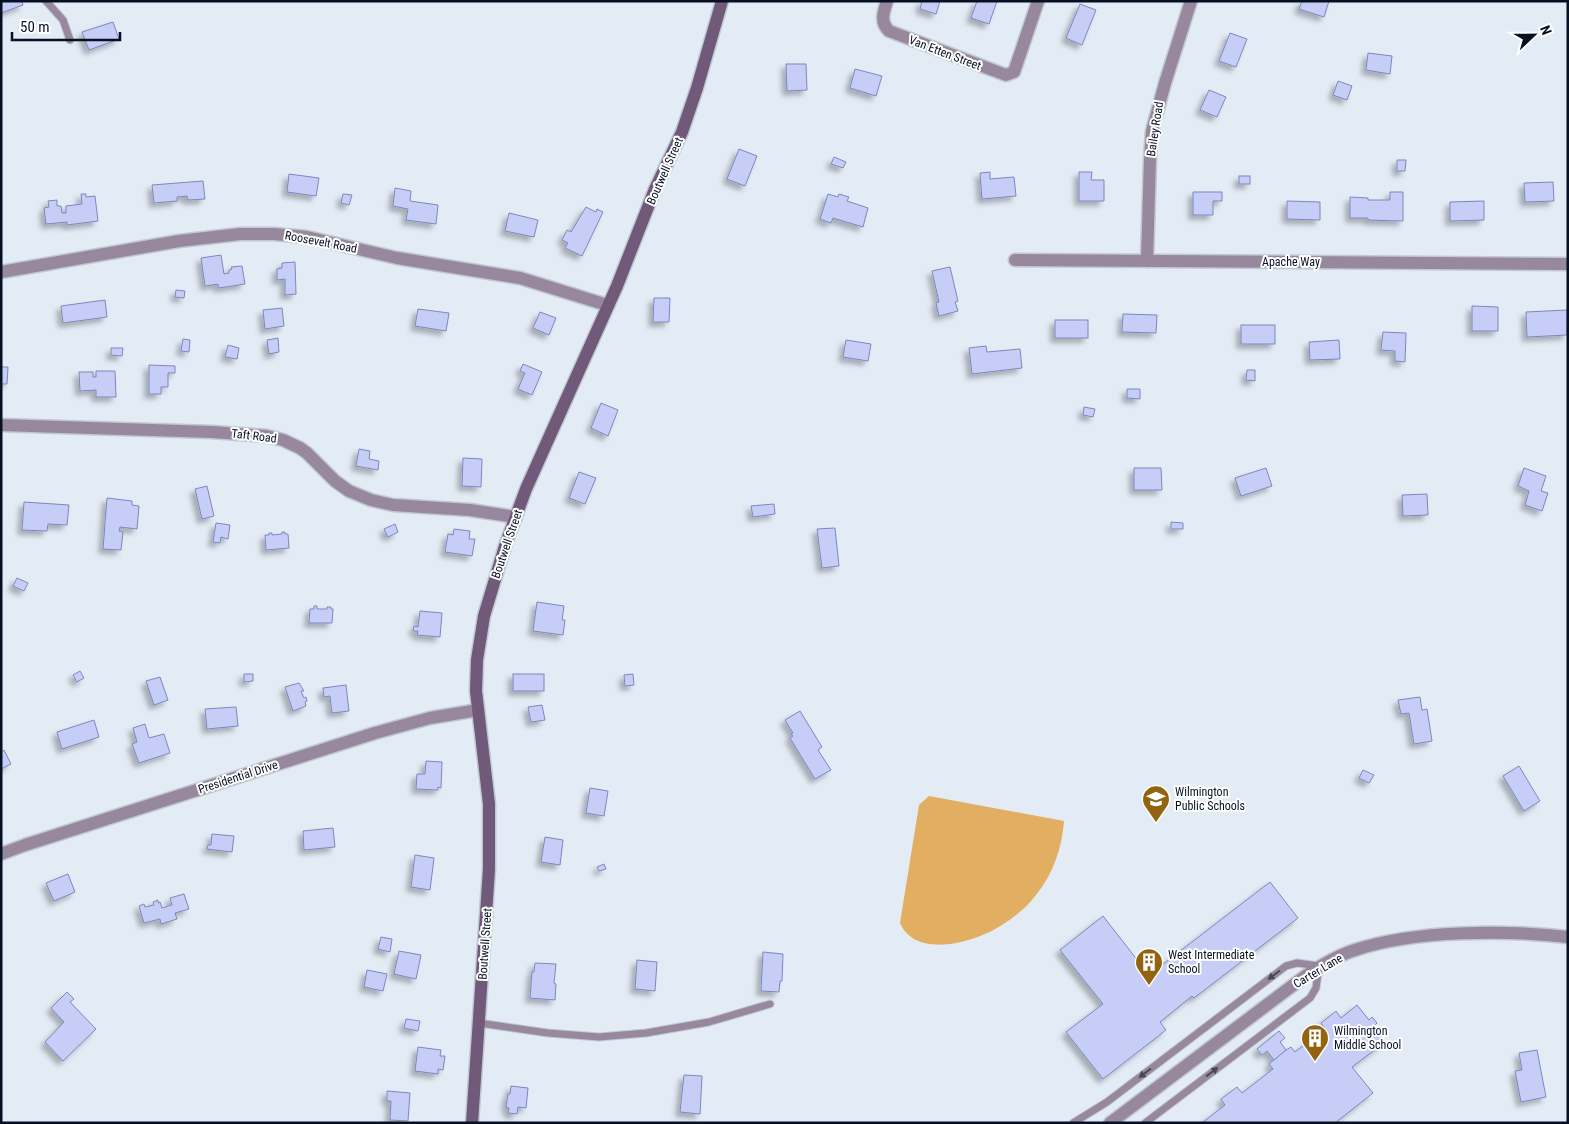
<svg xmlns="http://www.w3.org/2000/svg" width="1569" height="1124" viewBox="0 0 1569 1124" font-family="'Roboto Condensed',sans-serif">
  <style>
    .green { fill: #e1ae62 }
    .building { fill: #c6cef7; stroke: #7d87be; filter: url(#shadow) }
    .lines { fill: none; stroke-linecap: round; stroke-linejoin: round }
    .lane-casing { stroke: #bfc8d3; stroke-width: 9 }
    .street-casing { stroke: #bfc8d3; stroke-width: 15 }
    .secondary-casing { stroke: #bfc8d3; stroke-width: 15 }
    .lane { stroke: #98889e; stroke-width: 7 }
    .street { stroke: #98889e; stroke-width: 12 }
    .secondary { stroke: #705979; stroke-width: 12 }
    .oneway { fill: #47475a }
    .labels { text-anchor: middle; stroke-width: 4; stroke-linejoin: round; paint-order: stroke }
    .street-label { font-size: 12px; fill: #051123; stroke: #fff }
    .poi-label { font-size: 12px; fill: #051123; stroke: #fff; text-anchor: start }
  </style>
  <defs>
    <filter id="shadow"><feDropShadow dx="-4.5" dy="4.5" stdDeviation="2.5" flood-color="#0004"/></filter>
  </defs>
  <rect width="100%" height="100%" fill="#e3ebf5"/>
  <path class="green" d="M929 796 1064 821C1062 848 1053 874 1036 895 1027 907 1015 917 1002 925 976 942 916 960 900 923L919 805Z"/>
  <g class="building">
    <polygon points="1,1 22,1 23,5 1,13"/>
    <polygon points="922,1 940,1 936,14 920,9"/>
    <polygon points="977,1 997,1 989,24 971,18"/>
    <polygon points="1302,1 1329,1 1324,17 1299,9"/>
    <polygon points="1080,4 1096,10 1082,45 1066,38"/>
    <polygon points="113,22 119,39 89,50 82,32"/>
    <polygon points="1230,33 1247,39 1236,67 1219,61"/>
    <polygon points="1368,53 1392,56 1390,74 1366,70"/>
    <polygon points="786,64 806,64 807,90 787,91"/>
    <polygon points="855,69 882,76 876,96 850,88"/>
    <polygon points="1338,81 1352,86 1347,100 1333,95"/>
    <polygon points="1209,90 1226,97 1217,117 1200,110"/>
    <polygon points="739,149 757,156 745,186 727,179"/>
    <polygon points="834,157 846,162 843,168 831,164"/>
    <polygon points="1397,160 1406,160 1405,171 1397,171"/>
    <polygon points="990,172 990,179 1014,177 1016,196 982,199 980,173"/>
    <polygon points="1079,172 1092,172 1091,180 1104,180 1104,201 1079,201"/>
    <polygon points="289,174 319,178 316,196 287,192"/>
    <rect x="1239" y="176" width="11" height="8"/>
    <polygon points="203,181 205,199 188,200 187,196 177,197 177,201 154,203 152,185"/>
    <polygon points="1553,182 1554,201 1525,202 1524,183"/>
    <polygon points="395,188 411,191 410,201 438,205 436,224 406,220 408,209 393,206"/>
    <polygon points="1193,192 1222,192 1222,201 1213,201 1213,215 1193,215"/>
    <polygon points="1390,192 1403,192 1403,221 1368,220 1368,218 1350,218 1350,197 1368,198 1368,200 1390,200"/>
    <polygon points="81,194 86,194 86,197 95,196 98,221 67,225 67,222 46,224 44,208 49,207 48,201 57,200 57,206 61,206 62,213 66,213 66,206 82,204"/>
    <polygon points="343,194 352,195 349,205 341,203"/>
    <polygon points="828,194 838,197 839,194 849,197 847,201 868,208 863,227 833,218 831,223 820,219"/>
    <polygon points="1287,201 1320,202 1320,220 1287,219"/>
    <polygon points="1484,201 1484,220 1450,221 1450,202"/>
    <polygon points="586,207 596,212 597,209 603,212 582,256 565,248 568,243 562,240 567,230 571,232"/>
    <polygon points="509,213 538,220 534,237 505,231"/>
    <polygon points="221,255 224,274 229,273 229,270 232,269 231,267 242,266 245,284 219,288 218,284 205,286 201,258"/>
    <polygon points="295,262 296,294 285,295 285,279 277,280 277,269 282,268 282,263"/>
    <polygon points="950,267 958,301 955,302 958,311 939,316 936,303 939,302 932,271"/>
    <polygon points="176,290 185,291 184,298 175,297"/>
    <polygon points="654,298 670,298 669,322 653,322"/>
    <polygon points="105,300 107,317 63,323 61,306"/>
    <polygon points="1472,306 1498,307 1498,331 1472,331"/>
    <polygon points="282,308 284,326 265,329 263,310"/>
    <polygon points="418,309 449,313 446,331 415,326"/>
    <polygon points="1567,310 1567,335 1527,337 1526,312"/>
    <polygon points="540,312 556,318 549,335 533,328"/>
    <polygon points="1123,314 1157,315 1156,333 1122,332"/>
    <rect x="1055" y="320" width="33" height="18"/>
    <rect x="1241" y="325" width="34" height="19"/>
    <polygon points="1383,332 1406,333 1405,362 1395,361 1395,351 1381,350"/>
    <polygon points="278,338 279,352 269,354 267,340"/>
    <polygon points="183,339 190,340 189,352 181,351"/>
    <polygon points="846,340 871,344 868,361 843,357"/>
    <polygon points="1339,340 1340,359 1310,360 1309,342"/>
    <polygon points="228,345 239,348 237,359 225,357"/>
    <polygon points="986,346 987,352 1020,349 1022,368 972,374 969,348"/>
    <polygon points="111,348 123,348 122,356 111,355"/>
    <polygon points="523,364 542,372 532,395 518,389 525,373 520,371"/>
    <polygon points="149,365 175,366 175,373 168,373 168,387 161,387 161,394 149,394"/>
    <polygon points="1,367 8,367 7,384 1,384"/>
    <polygon points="1247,370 1255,370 1255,381 1246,380"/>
    <polygon points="96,371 115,371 116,397 96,397 96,390 80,391 79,372 93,372 93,377 96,377"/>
    <polygon points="1127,389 1140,389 1140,399 1127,398"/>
    <polygon points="601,403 618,410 608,436 591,428"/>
    <polygon points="1084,407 1095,409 1093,417 1083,415"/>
    <polygon points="359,449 370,451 369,459 379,461 378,470 356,466"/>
    <polygon points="463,458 482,459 481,487 462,486"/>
    <polygon points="1134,468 1161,468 1162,490 1134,490"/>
    <polygon points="1266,468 1272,486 1241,496 1235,478"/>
    <polygon points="1524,468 1546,476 1541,491 1548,493 1542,511 1525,505 1529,491 1518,486"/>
    <polygon points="579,472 596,478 585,504 569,498"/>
    <polygon points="207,486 214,516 202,519 195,489"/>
    <polygon points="1427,494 1428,515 1403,516 1402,495"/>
    <polygon points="107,498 132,501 132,505 139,506 137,529 120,527 119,531 123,532 121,550 103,549"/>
    <polygon points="24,502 69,505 67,525 48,524 47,531 22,530"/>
    <polygon points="774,504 775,514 753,517 751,506"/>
    <polygon points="1171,522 1183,523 1183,529 1171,529"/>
    <polygon points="216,523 230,525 228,539 221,537 220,543 213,542"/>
    <polygon points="395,524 398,532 388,537 384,529"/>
    <polygon points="835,528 839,566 822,568 817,529"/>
    <polygon points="454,529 470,531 469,539 475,539 472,556 445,552 448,534 453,535"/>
    <polygon points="282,532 285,532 285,534 288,534 289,548 266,550 265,535 269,535 269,533 272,533 272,535 282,534"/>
    <polygon points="17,578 28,583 24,591 13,586"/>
    <polygon points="537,602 564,606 562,620 565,620 563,635 533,631"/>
    <polygon points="314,606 317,606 317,609 327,609 327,607 331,607 331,609 333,609 332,623 309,623 310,609 314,609"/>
    <polygon points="420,611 442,613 440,637 417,635 418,631 413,631 414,626 418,627"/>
    <polygon points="80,671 84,678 77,682 73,675"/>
    <polygon points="244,674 253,674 253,681 244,682"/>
    <rect x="513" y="674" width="31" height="17"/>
    <polygon points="633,674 634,685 625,686 624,675"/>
    <polygon points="160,677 168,700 154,705 146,681"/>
    <polygon points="299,683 304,691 301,691 304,698 306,697 307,701 305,702 306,706 293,711 285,687"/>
    <polygon points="346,685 349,711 332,713 330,696 324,697 323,688"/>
    <polygon points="1420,697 1422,710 1427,709 1432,741 1414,744 1409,713 1401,714 1398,700"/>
    <polygon points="542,705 545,720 531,722 528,707"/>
    <polygon points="236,707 238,726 207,729 205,709"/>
    <polygon points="800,711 822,747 818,750 831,770 815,779 790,738 793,736 791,734 793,733 785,720"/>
    <polygon points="94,720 99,737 62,749 57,732"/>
    <polygon points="145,724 149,738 164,734 170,753 139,763 132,744 137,742 133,728"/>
    <polygon points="4,750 11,764 1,769 1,752"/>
    <polygon points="426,761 442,762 441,788 438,787 438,790 416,789 417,774 425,774"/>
    <polygon points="1519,766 1540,801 1524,811 1503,776"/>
    <polygon points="1363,770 1374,775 1369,783 1359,778"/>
    <polygon points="590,788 608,791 604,816 586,813"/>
    <polygon points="333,828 335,847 304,850 303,831"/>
    <polygon points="212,834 234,836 232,852 207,849 208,845 211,845"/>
    <polygon points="545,837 563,840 560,865 541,862"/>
    <polygon points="415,855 434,858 430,890 411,887"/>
    <polygon points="604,864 606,869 599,871 597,867"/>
    <polygon points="68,874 75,892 54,901 46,883"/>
    <polygon points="1270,882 1298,918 1194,998 1192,996 1160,1022 1166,1030 1103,1079 1066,1032 1103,1004 1060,950 1103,916 1149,975"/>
    <polygon points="184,894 189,909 175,913 177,919 161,924 160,919 144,923 139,906 144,904 145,907 154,905 153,902 158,900 158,903 160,902 162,908 172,905 170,898"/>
    <polygon points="381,937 392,939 390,952 378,949"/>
    <polygon points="399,951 421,955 416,979 394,974"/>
    <polygon points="763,952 783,954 782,981 780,981 779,992 761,991"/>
    <polygon points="637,960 657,962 655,991 635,989"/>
    <polygon points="535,963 556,964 554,983 556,984 555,1000 530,998 532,972 534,972"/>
    <polygon points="367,970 387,974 383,991 364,987"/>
    <polygon points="67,992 74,999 70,1002 96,1029 63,1061 45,1042 64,1022 51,1008"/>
    <polygon points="1357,1005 1369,1020 1372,1017 1377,1023 1373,1027 1385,1042 1352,1067 1373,1093 1335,1123 1202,1123 1225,1105 1221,1099 1237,1087 1242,1093 1273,1069 1269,1064 1286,1050 1291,1047 1295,1052 1325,1029 1321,1023 1336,1011 1341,1018"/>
    <polygon points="406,1019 420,1021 418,1031 404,1028"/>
    <polygon points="1279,1031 1285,1038 1280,1042 1286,1050 1274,1060 1267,1051 1262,1055 1257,1049"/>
    <polygon points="418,1047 441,1050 440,1056 445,1056 443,1070 438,1069 438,1074 415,1071"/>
    <polygon points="1537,1050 1546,1097 1521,1102 1515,1071 1522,1070 1519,1053"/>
    <polygon points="684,1075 702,1076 700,1114 680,1112"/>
    <polygon points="511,1086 528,1088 526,1108 518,1107 517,1114 508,1113 509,1108 506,1107 508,1094 510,1094"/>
    <polygon points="387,1091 410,1093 408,1121 390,1120 391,1101 387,1101"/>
  </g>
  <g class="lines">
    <g class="lane-casing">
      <g id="lane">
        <polyline points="46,1 63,20 70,40"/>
        <polyline points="479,1023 548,1033 599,1037 646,1033 709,1022 770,1004"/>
        <polyline points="1073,1123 1107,1102 1286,966 1297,963 1319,966 1316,988 1310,998 1145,1123"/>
      </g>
    </g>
    <g class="street-casing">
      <g id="street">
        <path d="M887 1C883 13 880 22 889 31L1006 75 1014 72 1038 1"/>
        <polyline points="1015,260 1568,264"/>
        <polyline points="1147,261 1150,159 1152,131 1165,83 1191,1"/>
        <polyline points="1,272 179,241 240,234 274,234 307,237 397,258 520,278 607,305"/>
        <polyline points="1,425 212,432 267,436 283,440 300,448 307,453 335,481 349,491 371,500 393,505 470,510 516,517"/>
        <polyline points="1,854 25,845 375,733 430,718 478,710"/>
        <path d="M1110 1123 1304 977C1320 966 1336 956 1355 950 1415 930 1505 930 1568 937"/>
      </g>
    </g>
    <g class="secondary-casing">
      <polyline id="secondary" points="472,1123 489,869 489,804 476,691 477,660 484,616 505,546 526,489 617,286 655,189 682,132 697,88 722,1"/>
    </g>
    <use href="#lane" class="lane"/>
    <use href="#street" class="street"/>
    <use href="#secondary" class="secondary"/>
  </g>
  <defs><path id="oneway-solid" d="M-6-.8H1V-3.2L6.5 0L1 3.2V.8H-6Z" transform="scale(1.25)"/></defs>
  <g class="oneway">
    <use href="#oneway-solid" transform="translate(1274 975) rotate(143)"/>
    <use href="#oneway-solid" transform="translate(1212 1072) rotate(-37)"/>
    <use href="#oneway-solid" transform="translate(1145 1073) rotate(143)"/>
  </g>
  <defs>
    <g id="school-pin" transform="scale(1.4375)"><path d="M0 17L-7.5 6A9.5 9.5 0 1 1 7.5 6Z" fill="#926410" stroke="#fff"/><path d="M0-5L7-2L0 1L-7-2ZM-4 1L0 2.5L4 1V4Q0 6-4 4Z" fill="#fff"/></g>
    <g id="building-pin" transform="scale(1.4375)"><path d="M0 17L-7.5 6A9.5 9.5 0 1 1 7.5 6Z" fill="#926410" stroke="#fff"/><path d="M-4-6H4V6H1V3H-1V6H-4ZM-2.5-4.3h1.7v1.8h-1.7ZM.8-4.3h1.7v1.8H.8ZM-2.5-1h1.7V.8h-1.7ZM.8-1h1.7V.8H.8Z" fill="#fff"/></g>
  </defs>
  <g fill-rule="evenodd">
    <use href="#school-pin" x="1156" y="799"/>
    <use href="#building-pin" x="1149" y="962"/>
    <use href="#building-pin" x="1315" y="1038"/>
  </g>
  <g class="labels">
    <g class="street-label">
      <text transform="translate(945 53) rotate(21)" y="4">Van Etten Street</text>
      <text transform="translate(1155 129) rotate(-81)" y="4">Bailey Road</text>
      <text transform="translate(665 171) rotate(-66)" y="4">Boutwell Street</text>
      <text transform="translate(321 242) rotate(11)" y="4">Roosevelt Road</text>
      <text x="1291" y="266">Apache Way</text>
      <text transform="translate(254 436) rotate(7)" y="4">Taft Road</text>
      <text transform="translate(507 544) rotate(-71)" y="4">Boutwell Street</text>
      <text transform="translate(238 777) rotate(-18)" y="4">Presidential Drive</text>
      <text transform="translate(485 944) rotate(-86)" y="4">Boutwell Street</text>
      <text transform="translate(1318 971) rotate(-31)" y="4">Carter Lane</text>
    </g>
    <g class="poi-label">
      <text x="1175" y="796">Wilmington<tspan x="1175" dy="14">Public Schools</tspan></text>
      <text x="1168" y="959">West Intermediate<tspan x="1168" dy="14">School</tspan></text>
      <text x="1334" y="1035">Wilmington<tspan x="1334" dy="14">Middle School</tspan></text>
    </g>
  </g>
  <rect width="1569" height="1124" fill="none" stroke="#051123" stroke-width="5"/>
  <g transform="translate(1534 35) rotate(68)" stroke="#ffffff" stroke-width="4" paint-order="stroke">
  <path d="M0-4L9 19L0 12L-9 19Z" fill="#051123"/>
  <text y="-8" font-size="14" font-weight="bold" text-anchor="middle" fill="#051123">N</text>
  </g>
  <path d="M12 32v8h108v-8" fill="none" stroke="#051123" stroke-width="2.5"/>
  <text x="20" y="32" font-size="15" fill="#051123" stroke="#ffffff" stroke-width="4" paint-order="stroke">50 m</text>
</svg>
